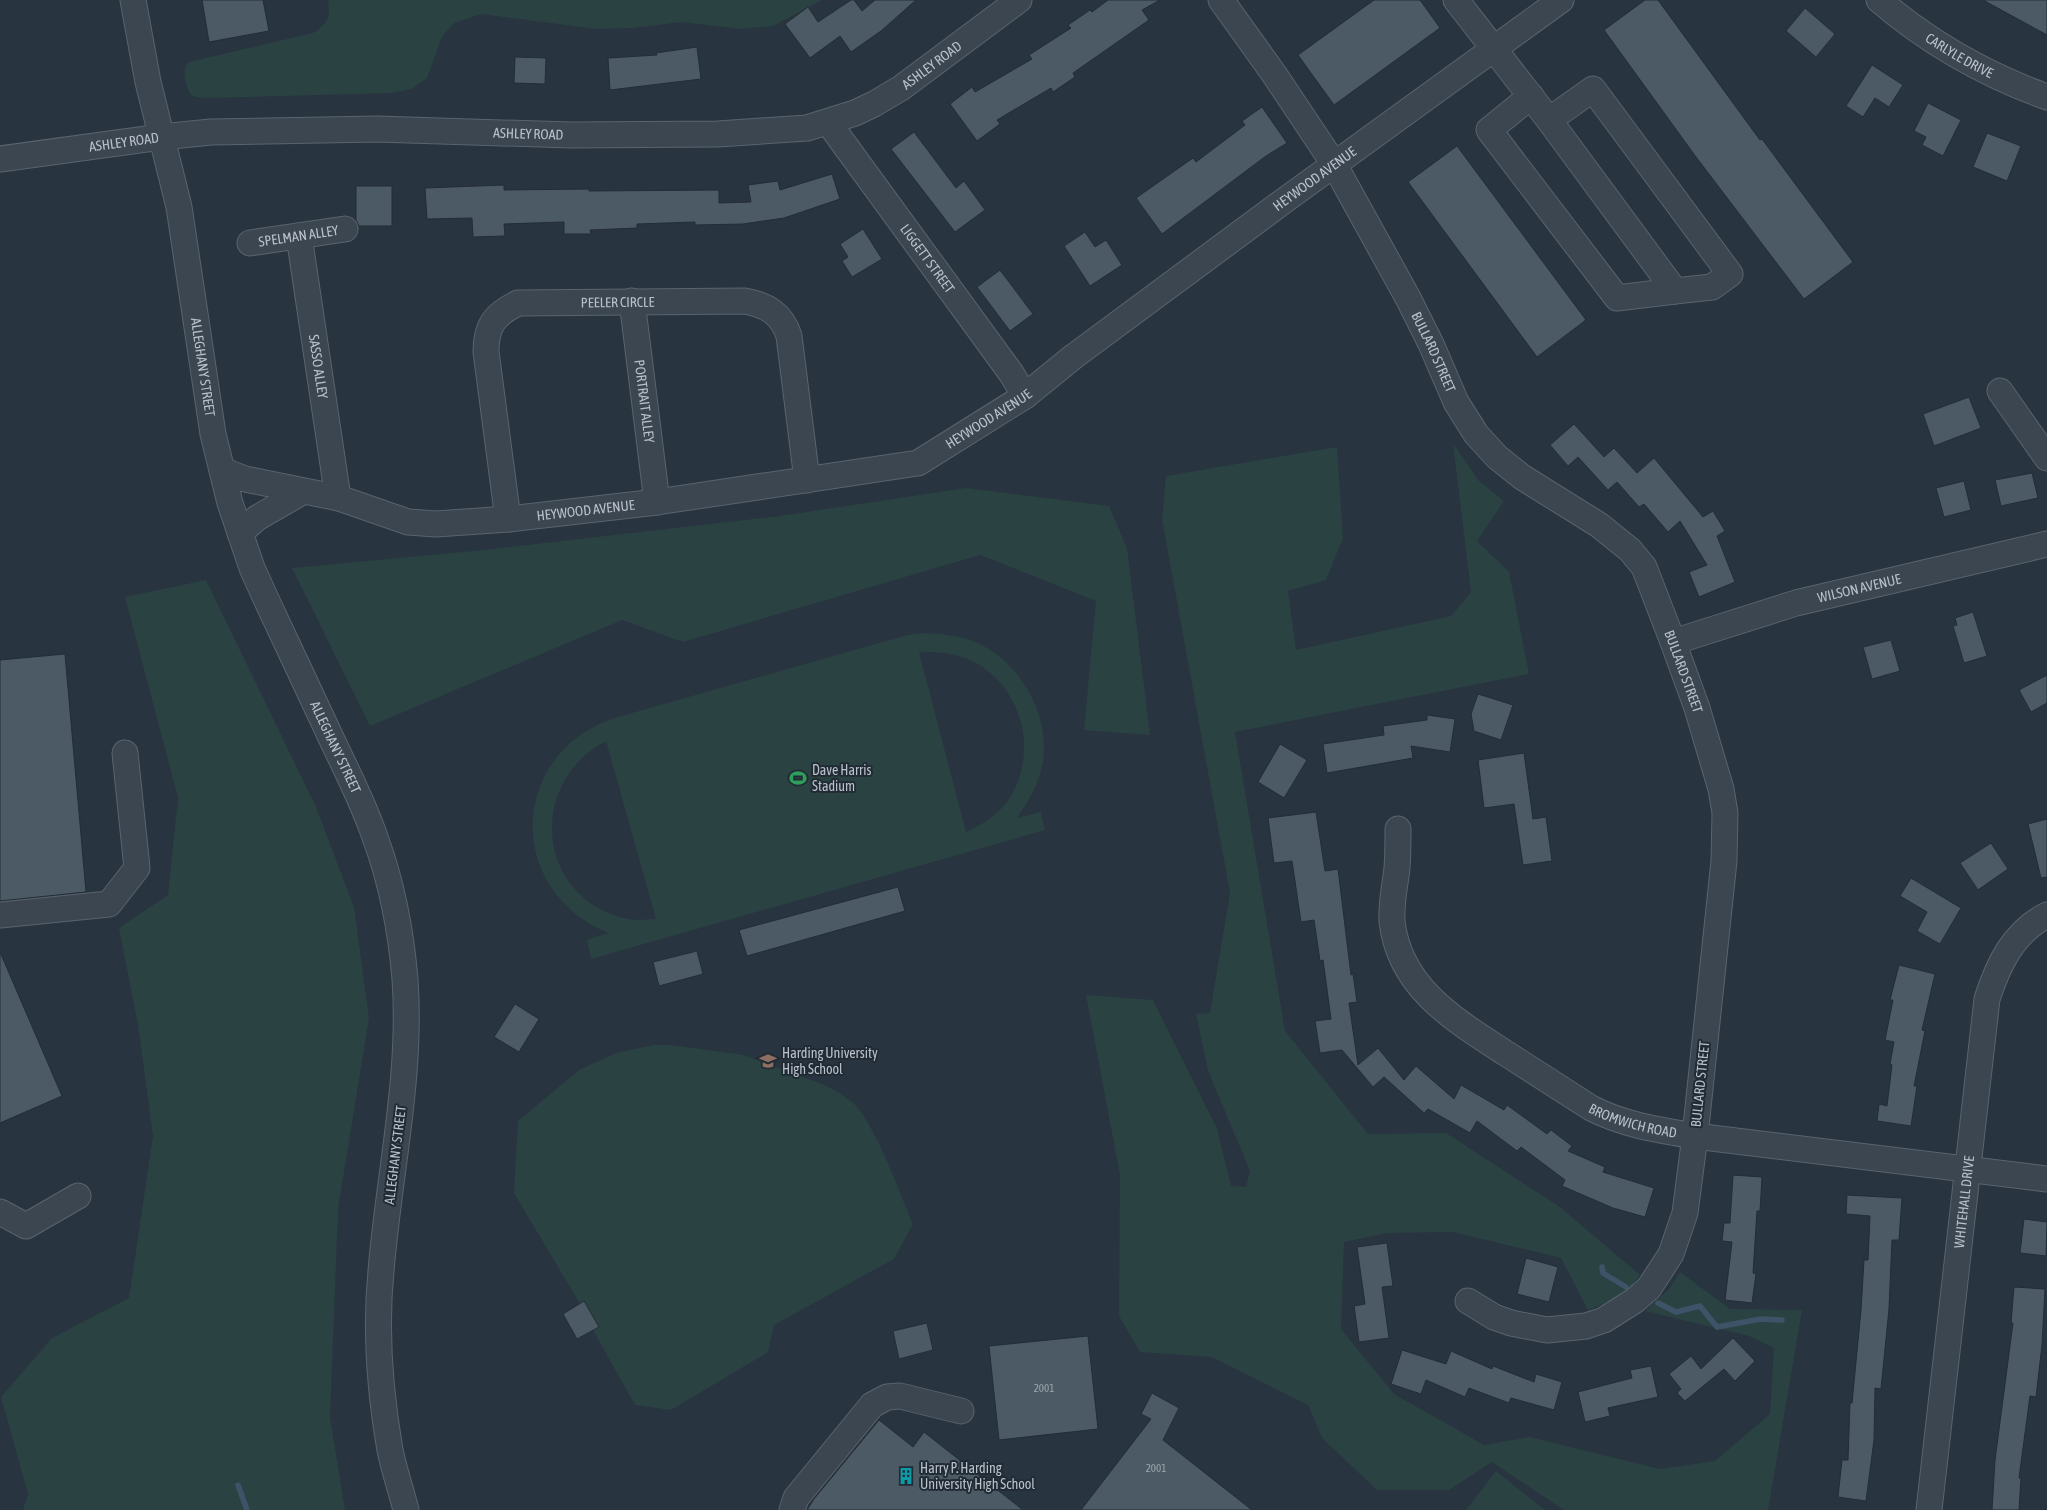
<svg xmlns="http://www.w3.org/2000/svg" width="2047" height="1510" viewBox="0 0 2047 1510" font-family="'Asap Condensed',sans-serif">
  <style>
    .green { fill: #2b4242; fill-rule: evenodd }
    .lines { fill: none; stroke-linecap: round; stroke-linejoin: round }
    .stream { stroke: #3f5368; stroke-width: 5.5 }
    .building { fill: #4c5a65; stroke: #232d37 }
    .minor-casing { stroke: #5a646d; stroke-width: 27 }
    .minor { stroke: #3c4650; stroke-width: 25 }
    .labels { text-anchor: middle; stroke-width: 4; stroke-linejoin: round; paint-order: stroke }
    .number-label { font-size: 11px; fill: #9ea7b1 }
    .street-label { font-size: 14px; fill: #b9c1ca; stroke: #212b35 }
    .poi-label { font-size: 14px; fill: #b9c1ca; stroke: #212b35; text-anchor: start }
  </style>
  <rect width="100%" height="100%" fill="#283440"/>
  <g class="green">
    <path d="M328 0H822L773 26 741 29 682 22 633 28 597 29 481 14 454 23 442 37 427 78 412 89 391 93 205 98 196 97 190 94C186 83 180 71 189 62L313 33C329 22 330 19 328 0Z"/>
    <polygon points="1453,443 1479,481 1504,501 1477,541 1509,572 1529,674 1235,732 1285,1031 1368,1134 1446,1133 1560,1207 1640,1275 1624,1296 1588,1310 1561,1258 1453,1232 1387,1233 1344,1242 1341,1329 1394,1394 1484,1445 1530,1437 1660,1469 1715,1461 1770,1414 1774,1348 1749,1336 1645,1311 1669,1289 1680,1272 1730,1309 1802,1310 1768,1510 1564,1510 1492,1462 1449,1490 1377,1490 1322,1438 1308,1405 1212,1357 1140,1352 1119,1316 1120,1175 1086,995 1153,1000 1217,1129 1231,1186 1246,1187 1250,1171 1208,1071 1196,1014 1210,1013 1230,893 1162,519 1166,476 1337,447 1343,538 1326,580 1288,591 1296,650 1451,616 1471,592"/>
    <polygon points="966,488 1109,506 1127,548 1150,735 1084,730 1096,601 980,555 683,642 622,620 370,726 292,568 484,550 780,516"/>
    <polygon points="206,580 316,807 354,907 369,1018 338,1209 330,1418 345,1510 23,1510 28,1494 1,1397 52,1338 129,1298 153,1136 138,1025 119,928 168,895 178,798 125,597"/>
    <path d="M924 633C940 634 955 635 970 640 1017 656 1051 713 1043 762 1039 784 1029 800 1017 818L1041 812 1045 830 591 959 587 940 608 933C506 891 508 757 611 719L907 635ZM919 652C939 651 960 654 978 664 1022 691 1037 749 1012 794 1002 812 984 824 966 832ZM606 741 656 919H655C647 919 637 921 629 919 537 901 525 784 606 741Z"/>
    <path d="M654 1045H670L744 1055 827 1086C836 1091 845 1096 853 1103 874 1121 901 1196 913 1224L894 1259 774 1325 768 1352 671 1410 635 1405 593 1330 598 1327 585 1302 580 1304 514 1193 518 1121 579 1070 616 1053Z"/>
    <polygon points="1496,1471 1545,1510 1466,1510"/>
  </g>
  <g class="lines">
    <g class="stream">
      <polyline points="1602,1267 1603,1273 1626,1287"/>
      <polyline points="1658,1303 1676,1312 1700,1306 1717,1327 1761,1319 1782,1320"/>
      <polyline points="238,1485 247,1510"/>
    </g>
  </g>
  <g class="building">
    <polygon points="202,0 263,0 269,31 209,42"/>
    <polygon points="851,0 854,0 862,11 875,0 916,0 881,31 851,52 840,36 810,58 785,24 808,7 818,22"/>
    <polygon points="1108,0 1160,0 1142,10 1149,20 1073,73 1075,77 1053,92 1051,88 997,120 1000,124 977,141 950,104 972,87 975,92 1032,59 1029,55 1071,28 1068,25 1090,10 1092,12"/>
    <polygon points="1374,0 1420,0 1440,28 1334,105 1298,55"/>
    <polygon points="1645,0 1658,0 1760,140 1762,139 1853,262 1804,299 1696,157 1604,30"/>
    <polygon points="1983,0 2047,0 2047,35"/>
    <polygon points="1805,8 1835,34 1816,57 1786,31"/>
    <polygon points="697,47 701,79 610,90 608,58 657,55 656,53"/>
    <polygon points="515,57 546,58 545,84 514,83"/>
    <polygon points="1872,65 1903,85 1889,107 1875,98 1863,117 1846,106"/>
    <polygon points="1928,103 1961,120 1943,156 1922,145 1926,137 1914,131"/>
    <polygon points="1262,107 1287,143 1266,156 1162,234 1136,198 1193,158 1196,162 1245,125 1242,121"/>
    <polygon points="914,132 956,188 964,181 985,210 955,232 891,149"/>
    <polygon points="1987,133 2021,146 2007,181 1973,167"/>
    <polygon points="1457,146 1586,320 1537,357 1408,182"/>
    <polygon points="832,174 840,199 784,218 743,224 695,225 695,222 637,224 637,228 590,230 591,234 564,234 564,222 504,224 505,236 473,237 472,218 427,219 425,188 504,185 504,190 589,189 589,191 719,190 719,203 751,202 748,185 778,181 780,190"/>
    <polygon points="356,186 392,186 392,226 359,226 356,220"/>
    <polygon points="863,229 882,259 852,277 842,261 848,257 840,244"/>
    <polygon points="1085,232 1095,247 1106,240 1122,265 1090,286 1064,246"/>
    <polygon points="1000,270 1033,314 1010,331 977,287"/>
    <polygon points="1969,397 1981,428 1934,446 1923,414"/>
    <polygon points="1574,424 1604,457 1614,448 1637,473 1654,458 1703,517 1713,511 1725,531 1717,536 1735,582 1699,597 1689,572 1707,565 1680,521 1668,532 1644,504 1639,507 1617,482 1608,490 1578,457 1568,466 1550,445"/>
    <polygon points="2032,473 2038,498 2001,506 1995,480"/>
    <polygon points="1964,481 1971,510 1944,517 1936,488"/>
    <polygon points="1973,612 1987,656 1964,663 1953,626 1957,625 1955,618"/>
    <polygon points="1891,640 1900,671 1872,679 1863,647"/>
    <polygon points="65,654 86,892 0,901 0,660"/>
    <polygon points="2047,675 2047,703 2031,712 2019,690"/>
    <polygon points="1478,694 1513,705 1501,740 1474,731 1471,714"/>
    <polygon points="1427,715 1455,719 1450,752 1411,746 1413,758 1327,773 1323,744 1384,735 1383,726 1427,720"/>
    <polygon points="1280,744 1307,760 1284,798 1258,782"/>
    <polygon points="1524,753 1533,819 1546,817 1552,861 1523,865 1514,804 1484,808 1478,760"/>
    <polygon points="1316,812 1325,871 1338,869 1351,975 1353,974 1357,1002 1349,1003 1358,1065 1378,1048 1404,1080 1416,1066 1454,1099 1461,1085 1504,1110 1507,1105 1547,1134 1551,1130 1572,1146 1568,1151 1605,1167 1603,1172 1654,1188 1645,1217 1613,1208 1562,1186 1565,1180 1521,1147 1517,1151 1477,1121 1470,1133 1428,1109 1424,1113 1384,1077 1373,1087 1342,1050 1320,1053 1315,1021 1331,1019 1323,960 1320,961 1314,920 1301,922 1292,861 1274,863 1268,818"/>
    <polygon points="2047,819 2047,877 2041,878 2028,824"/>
    <polygon points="1991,843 2008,869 1978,890 1960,863"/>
    <polygon points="1911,878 1961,908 1940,944 1917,931 1927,912 1900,896"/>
    <polygon points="898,887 905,911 747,956 739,930"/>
    <polygon points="697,951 703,974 659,986 653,962"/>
    <polygon points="0,952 62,1096 0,1123"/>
    <polygon points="1899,965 1935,974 1922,1030 1925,1031 1914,1086 1917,1086 1911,1126 1877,1121 1879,1104 1887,1106 1892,1065 1890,1064 1894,1042 1885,1040 1893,1000 1890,1000"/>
    <polygon points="515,1004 539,1019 519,1052 494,1037"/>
    <polygon points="1733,1175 1762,1177 1760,1211 1757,1211 1753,1273 1756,1274 1752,1303 1725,1300 1732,1242 1722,1241 1724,1223 1730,1223"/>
    <polygon points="1847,1195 1902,1198 1899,1240 1892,1240 1889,1309 1881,1389 1875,1388 1874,1440 1866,1501 1838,1497 1842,1460 1848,1460 1850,1403 1852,1403 1861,1310 1864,1260 1868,1260 1870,1216 1846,1214"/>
    <polygon points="2024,1219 2047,1222 2046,1256 2020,1253"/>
    <polygon points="1387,1243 1393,1286 1382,1287 1389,1338 1359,1342 1354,1306 1365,1304 1357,1247"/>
    <polygon points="1526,1258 1558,1267 1549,1302 1517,1294"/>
    <polygon points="2014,1287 2045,1289 2042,1345 2036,1397 2030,1396 2019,1478 2021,1478 2019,1510 1992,1510 1995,1460 2013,1323 2011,1323"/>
    <polygon points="584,1301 599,1327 577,1339 563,1314"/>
    <polygon points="927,1323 933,1350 899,1359 893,1331"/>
    <polygon points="1088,1336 1098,1429 999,1440 989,1346"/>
    <polygon points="1733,1338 1755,1361 1735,1381 1724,1369 1685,1401 1677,1393 1681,1389 1669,1374 1691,1356 1701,1369"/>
    <polygon points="1402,1350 1446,1364 1451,1351 1492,1369 1493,1366 1534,1382 1536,1374 1562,1382 1554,1410 1511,1398 1509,1403 1469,1388 1465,1397 1426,1380 1421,1394 1391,1384"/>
    <polygon points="1651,1366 1658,1397 1608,1408 1610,1416 1585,1422 1578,1392 1632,1378 1630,1370"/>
    <polygon points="1152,1393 1179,1408 1163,1440 1252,1510 1081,1510 1151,1419 1141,1414"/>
    <polygon points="879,1420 913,1447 924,1432 1023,1510 807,1510 814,1499"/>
  </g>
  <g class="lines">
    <g class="minor-casing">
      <g id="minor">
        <path id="s1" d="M133 0 148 82 179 207 213 434 230 503 252 568 266 599C286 642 306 684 326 727 343 764 363 801 376 840 392 884 401 932 405 979 412 1077 389 1173 381 1271 375 1331 380 1392 390 1450 394 1470 401 1490 406 1510"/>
        <path id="s2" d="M1221 0 1274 74 1334 164 1408 298 1431 344 1456 402 1476 434 1497 457 1522 477 1599 525 1630 550 1644 567 1673 642 1697 708 1721 789 1725 813 1724 861 1695 1136 1685 1213 1671 1254 1649 1288 1634 1301 1604 1320 1586 1326 1547 1330 1511 1323 1494 1317 1468 1301"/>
        <polyline points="1456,0 1549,120 1675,291 1712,287 1730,274 1593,89 1549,120"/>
        <path id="s3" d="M1879 0C1928 42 1986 75 2047 97"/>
        <polyline points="1531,96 1489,130 1617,298 1675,291"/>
        <path id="s4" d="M828 122 1011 373 1025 396"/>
        <path id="s5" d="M0 159 161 137 211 132 377 129 570 135 718 134 807 128 855 113 874 104 901 88 1019 0"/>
        <path id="s6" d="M299 236 338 498"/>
        <path id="s7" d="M250 243 345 229"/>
        <path id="s8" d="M632 301 657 502"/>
        <polyline points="2000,391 2047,458"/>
        <path id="s9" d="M222 470 245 479 339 498 408 522 436 524 508 519 657 502 918 463 1025 396 1073 357 1285 200 1561 0"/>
        <path id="s10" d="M508 519 486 352C486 325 495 314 518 303L745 301C767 305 782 314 789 336L807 480"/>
        <polyline points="240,533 257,518 302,492"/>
        <path id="s11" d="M1673 642 1796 603 2047 544"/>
        <path id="s12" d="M1398 829C1398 842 1398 855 1397 868 1395 886 1391 902 1392 921 1399 988 1456 1021 1507 1054 1535 1072 1563 1090 1591 1108 1624 1125 1659 1130 1695 1136L2047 1179"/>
        <polyline points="0,915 109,904 137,868 125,753"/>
        <polyline points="0,1212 26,1226 78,1196"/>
        <polyline points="792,1510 796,1498 872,1405 887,1397 900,1396 961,1411"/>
        <path id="s13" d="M1929 1510 1987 999C1998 965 2013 932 2047 915"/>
      </g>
    </g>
    <use href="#minor" class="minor"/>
  </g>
  <defs>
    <g id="stadium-bare" transform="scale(1.35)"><path d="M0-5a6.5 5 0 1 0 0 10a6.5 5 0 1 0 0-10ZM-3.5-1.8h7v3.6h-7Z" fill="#2e9e5b" stroke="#212b35" stroke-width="2.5" paint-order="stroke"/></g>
    <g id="school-bare" transform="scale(1.35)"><path d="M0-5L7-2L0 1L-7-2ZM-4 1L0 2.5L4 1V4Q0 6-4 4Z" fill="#8d6e63" stroke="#212b35" stroke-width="2.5" paint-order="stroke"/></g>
    <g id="building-bare" transform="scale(1.35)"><path d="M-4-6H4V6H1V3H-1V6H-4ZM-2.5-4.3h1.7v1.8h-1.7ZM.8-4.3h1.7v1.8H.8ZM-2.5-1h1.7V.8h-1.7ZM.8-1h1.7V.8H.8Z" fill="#0f9aa8" stroke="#212b35" stroke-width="2.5" paint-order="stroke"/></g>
  </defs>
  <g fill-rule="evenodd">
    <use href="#stadium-bare" x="798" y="778"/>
    <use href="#school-bare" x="768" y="1061"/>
    <use href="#building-bare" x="906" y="1476"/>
  </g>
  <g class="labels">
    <g class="number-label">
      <text x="1044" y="1392">2001</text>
      <text x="1156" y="1472">2001</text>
    </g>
    <g class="street-label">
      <text dy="5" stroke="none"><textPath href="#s3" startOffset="98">CARLYLE DRIVE</textPath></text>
      <text dy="5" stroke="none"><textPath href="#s5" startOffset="950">ASHLEY ROAD</textPath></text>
      <text dy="5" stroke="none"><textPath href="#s5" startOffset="530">ASHLEY ROAD</textPath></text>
      <text dy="5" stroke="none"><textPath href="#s5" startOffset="125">ASHLEY ROAD</textPath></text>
      <text dy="5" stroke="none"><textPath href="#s9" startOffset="1196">HEYWOOD AVENUE</textPath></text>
      <text dy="5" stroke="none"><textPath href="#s7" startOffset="49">SPELMAN ALLEY</textPath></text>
      <text dy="5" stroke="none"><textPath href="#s4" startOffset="169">LIGGETT STREET</textPath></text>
      <text dy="5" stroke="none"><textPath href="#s10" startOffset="331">PEELER CIRCLE</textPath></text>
      <text dy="5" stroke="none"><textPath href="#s2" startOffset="412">BULLARD STREET</textPath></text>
      <text dy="5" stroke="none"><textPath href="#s1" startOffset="374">ALLEGHANY STREET</textPath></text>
      <text dy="5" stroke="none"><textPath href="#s6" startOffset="132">SASSO ALLEY</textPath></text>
      <text dy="5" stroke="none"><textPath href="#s8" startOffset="101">PORTRAIT ALLEY</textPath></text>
      <text dy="5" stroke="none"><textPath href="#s9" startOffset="791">HEYWOOD AVENUE</textPath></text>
      <text dy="5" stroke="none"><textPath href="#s9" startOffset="372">HEYWOOD AVENUE</textPath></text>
      <text dy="5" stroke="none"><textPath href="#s11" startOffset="194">WILSON AVENUE</textPath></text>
      <text dy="5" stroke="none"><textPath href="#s2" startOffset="832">BULLARD STREET</textPath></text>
      <text dy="5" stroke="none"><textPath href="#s1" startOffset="779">ALLEGHANY STREET</textPath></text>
      <text transform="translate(1700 1084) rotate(-84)" y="5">BULLARD STREET</text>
      <text dy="5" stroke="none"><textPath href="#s12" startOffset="419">BROMWICH ROAD</textPath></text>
      <text transform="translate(395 1155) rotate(-83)" y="5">ALLEGHANY STREET</text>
      <text dy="5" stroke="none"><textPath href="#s13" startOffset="310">WHITEHALL DRIVE</textPath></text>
    </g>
    <g class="poi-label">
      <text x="812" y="775">Dave Harris<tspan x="812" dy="16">Stadium</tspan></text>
      <text x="782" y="1058">Harding University<tspan x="782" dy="16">High School</tspan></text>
      <text x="920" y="1473">Harry P. Harding<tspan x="920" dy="16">University High School</tspan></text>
    </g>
  </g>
</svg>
